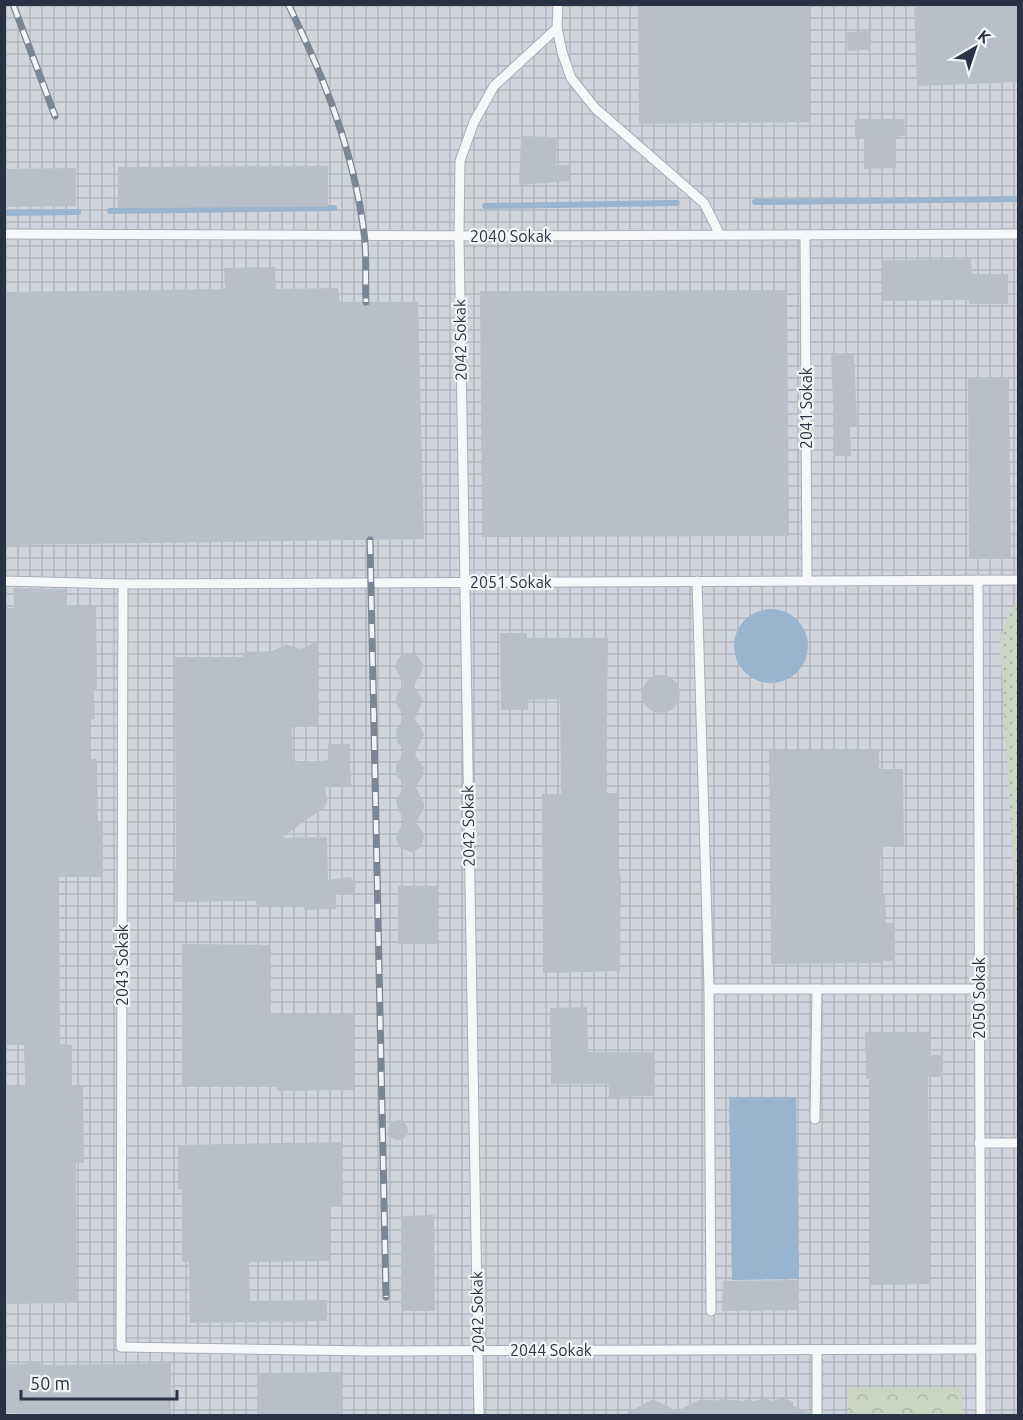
<svg xmlns="http://www.w3.org/2000/svg" width="1023" height="1420" viewBox="0 0 1023 1420" font-family="Ubuntu,sans-serif">
  <style>
    .industrial { fill: url(#industrial-grid) }
    .grass { fill: url(#grass-dots) }
    .forest { fill: url(#forest-crowns) }
    .water { fill: #9bb4cd }
    .lines { fill: none; stroke-linecap: round; stroke-linejoin: round }
    .stream { stroke: #9bb4cd; stroke-width: 6 }
    .building { fill: #b9bfca }
    .service-casing { stroke: #a7adb6; stroke-width: 11 }
    .service { stroke: #f5f7f9; stroke-width: 9 }
    .rail-casing { stroke: #7a8596; stroke-width: 7 }
    .rail { stroke: #f2f5f8; stroke-width: 4.5; stroke-dasharray: 14; stroke-linecap: butt }
    .labels { text-anchor: middle; stroke-width: 4.5; stroke-linejoin: round; paint-order: stroke }
    .street-label { font-size: 16px; fill: #293345; stroke: #f2f5f8 }
  </style>
  <defs>
    <pattern id="industrial-grid" width="8" height="8" patternUnits="userSpaceOnUse" patternTransform="scale(1.5)"><rect width="8" height="8" fill="#d0d5dd"/><path d="M0 4h8M4 0v8" fill="none" stroke="#b3b7bf"/></pattern>
    <pattern id="grass-dots" width="8" height="8" patternUnits="userSpaceOnUse" patternTransform="scale(1.5)"><rect width="8" height="8" fill="#c8d6c2"/><path d="M2 2h.1M6 6h.1" fill="none" stroke="#acb8a8" stroke-width="1.8" stroke-linecap="round"/></pattern>
    <pattern id="forest-crowns" width="20" height="18" patternUnits="userSpaceOnUse" patternTransform="scale(1.5)"><rect width="20" height="18" fill="#c8d6c2"/><path d="M2 6a3 3 0 1 1 6 0M12 15a3 3 0 1 1 6 0" fill="none" stroke="#acb8a8"/></pattern>
  </defs>
  <rect width="100%" height="100%" fill="#e2e6eb"/>
  <rect class="industrial" x="5" y="5" width="1013" height="1410"/>
  <polygon class="grass" points="1018,603 1018,917 1016,917 1000,640 1010,609"/>
  <rect class="forest" x="848" y="1388" width="114" height="27"/>
  <g class="water">
    <circle cx="771" cy="646" r="37"/>
    <polygon points="729,1097 796,1097 799,1279 732,1280"/>
  </g>
  <g class="lines">
    <g class="stream">
      <polyline points="755,202 1018,199"/>
      <polyline points="485,206 677,203"/>
      <polyline points="110,211 334,208"/>
      <polyline points="4,213 78,212"/>
    </g>
  </g>
  <g class="building">
    <polygon points="638,4 809,4 810,122 639,124"/>
    <polygon points="914,4 1018,4 1018,82 917,86"/>
    <polygon points="870,31 870,50 848,51 847,32"/>
    <polygon points="855,119 904,119 905,136 896,137 896,168 864,169 864,137 855,137"/>
    <polygon points="521,136 557,137 556,165 571,165 570,181 519,185"/>
    <polygon points="328,166 328,207 118,208 118,167"/>
    <polygon points="76,168 76,206 4,207 4,169"/>
    <polygon points="971,259 972,274 1008,274 1008,304 969,304 969,300 883,301 883,260"/>
    <polygon points="275,267 276,289 338,288 340,302 418,302 424,539 4,545 4,292 225,289 224,268"/>
    <polygon points="787,290 789,536 482,537 480,291"/>
    <polygon points="854,353 857,427 850,427 851,456 835,456 831,354"/>
    <polygon points="968,378 1009,378 1011,559 969,559"/>
    <polygon points="13,588 67,589 67,607 96,606 97,690 94,691 95,719 89,720 90,759 97,759 98,823 103,823 103,877 59,877 60,1044 72,1045 72,1086 83,1085 84,1163 76,1163 77,1303 4,1304 4,1086 25,1086 24,1045 4,1045 4,608 14,608"/>
    <polygon points="500,633 527,633 527,638 608,638 606,793 618,793 619,870 621,879 620,971 543,973 542,794 561,794 560,699 528,700 528,710 501,710"/>
    <polygon points="317,641 318,725 292,726 293,764 328,760 328,744 350,744 351,787 325,787 327,801 325,807 281,838 327,837 328,880 350,877 356,883 355,891 351,894 336,895 336,909 304,910 304,906 257,906 256,901 174,902 174,871 176,871 175,657 242,657 245,652 273,651 286,644 301,649"/>
    <polygon points="408,653 418,656 423,665 422,671 414,686 423,700 415,719 424,734 415,755 424,768 423,774 416,788 424,803 424,808 416,823 423,832 424,837 421,847 412,852 401,849 396,840 397,834 404,820 398,810 396,800 405,785 397,776 396,771 396,766 404,751 397,742 396,731 404,716 395,702 396,697 404,682 395,668 398,658"/>
    <circle cx="661" cy="694" r="19"/>
    <polygon points="879,749 879,769 903,769 904,845 883,845 880,860 881,895 885,895 886,923 895,923 895,961 881,961 881,963 771,964 769,751"/>
    <rect x="398" y="886" width="39" height="58"/>
    <polygon points="182,944 270,945 270,1015 353,1015 353,1090 277,1091 277,1086 182,1085"/>
    <polygon points="587,1007 588,1052 654,1052 655,1096 609,1097 609,1084 551,1084 550,1008"/>
    <polygon points="865,1032 931,1032 931,1055 943,1055 943,1077 928,1077 930,1284 871,1285 869,1079 866,1079"/>
    <circle cx="398" cy="1130" r="10"/>
    <polygon points="341,1142 342,1207 330,1207 330,1261 249,1262 250,1301 327,1300 327,1321 190,1323 189,1262 182,1262 182,1189 178,1189 178,1145"/>
    <polygon points="434,1215 435,1311 401,1311 401,1216"/>
    <polygon points="799,1280 799,1310 722,1311 723,1281"/>
    <polygon points="28,1361 34,1361 43,1365 171,1363 171,1416 4,1413 4,1364 25,1364"/>
    <polygon points="341,1372 342,1416 259,1416 258,1373"/>
    <polygon points="767,1398 771,1401 785,1398 793,1402 793,1406 810,1413 810,1416 622,1416 653,1399 677,1411 701,1399 715,1401 720,1399 743,1401 748,1399 753,1401"/>
  </g>
  <g class="lines">
    <g class="service-casing">
      <g id="service">
        <polyline points="558,4 557,28 562,52 571,78 595,108 704,203 720,235"/>
        <polyline points="4,234 511,236 1018,234"/>
        <polyline points="805,235 807,581"/>
        <polyline points="978,580 981,1416"/>
        <polyline points="4,581 123,584 1018,580"/>
        <polyline points="697,581 709,989 711,1311"/>
        <polyline points="123,584 121,1347 370,1351 980,1349"/>
        <polyline points="709,989 979,989"/>
        <polyline points="815,1119 817,989"/>
        <polyline points="979,1143 1018,1143"/>
        <polyline points="479,1416 459,236 460,161 474,122 494,86 557,28"/>
        <polyline points="817,1416 817,1350"/>
      </g>
    </g>
    <use href="#service" class="service"/>
    <g class="rail-casing">
      <g id="rail">
        <polyline points="13,4 55,116"/>
        <path d="M288 4C324 77 354 152 364 233 367 255 365 279 366 302"/>
        <polyline points="370,540 386,1297"/>
      </g>
    </g>
    <use href="#rail" class="rail"/>
  </g>
  <g class="labels">
    <g class="street-label">
      <text x="511" y="242">2040 Sokak</text>
      <text transform="translate(460 340) rotate(-91)" y="6">2042 Sokak</text>
      <text transform="translate(806 408) rotate(-90)" y="6">2041 Sokak</text>
      <text x="511" y="588">2051 Sokak</text>
      <text transform="translate(468 826) rotate(-91)" y="6">2042 Sokak</text>
      <text transform="translate(122 965) rotate(-90)" y="6">2043 Sokak</text>
      <text transform="translate(979 998) rotate(-90)" y="6">2050 Sokak</text>
      <text transform="translate(477 1312) rotate(-91)" y="6">2042 Sokak</text>
      <text x="551" y="1356">2044 Sokak</text>
    </g>
  </g>
  <rect width="1023" height="1420" fill="none" stroke="#293345" stroke-width="12"/>
  <g transform="translate(975 48) rotate(39)" stroke="#f2f5f8" stroke-width="4.5" paint-order="stroke">
  <path d="M0-4.5L10 22L0 15L-10 22Z" fill="#293345"/>
  <text y="-9" font-size="16" font-weight="bold" text-anchor="middle" fill="#293345">K</text>
  </g>
  <path d="M21 1390v9h156v-9" fill="none" stroke="#293345" stroke-width="3"/>
  <text x="30" y="1390" font-size="18" fill="#293345" stroke="#f2f5f8" stroke-width="4.5" paint-order="stroke">50 m</text>
</svg>
